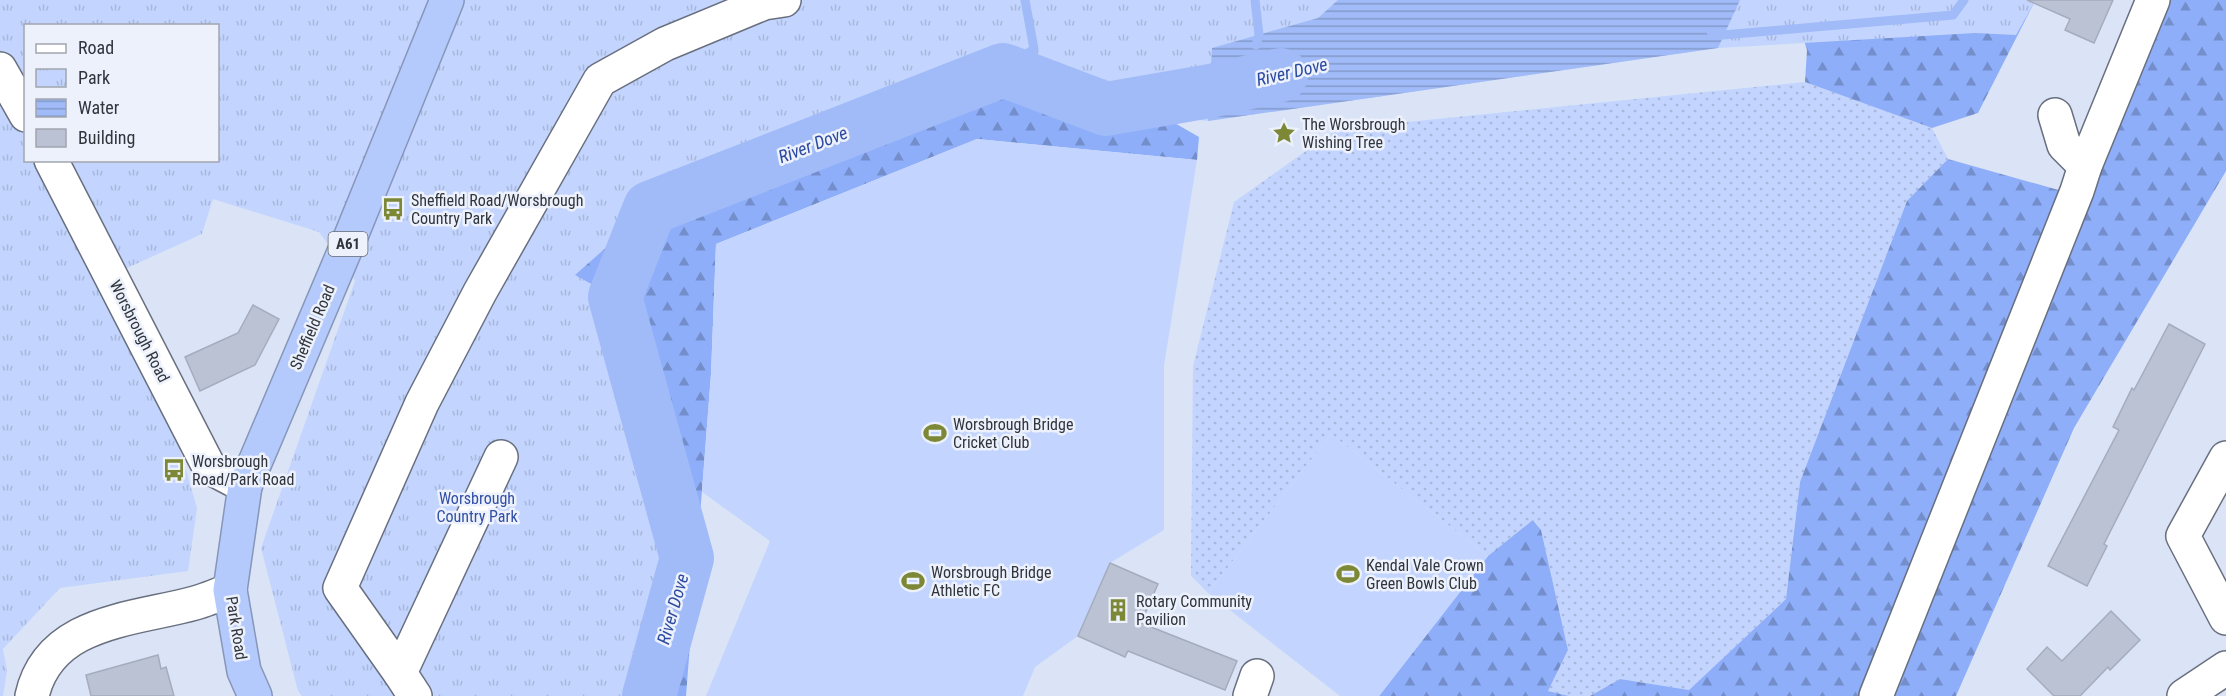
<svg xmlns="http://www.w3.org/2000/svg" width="2226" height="696" viewBox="0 0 2226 696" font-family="'Roboto Condensed',sans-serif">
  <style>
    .grass { fill: url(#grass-dots) }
    .forest { fill: url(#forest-firs) }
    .park { fill: url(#park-tufts); fill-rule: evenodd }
    .pitch { fill: #c3d5fe }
    .water { fill: url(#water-rules) }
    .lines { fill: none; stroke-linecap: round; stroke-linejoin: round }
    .stream { stroke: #a0bbf8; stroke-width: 9 }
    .river { stroke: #a0bbf8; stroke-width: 54 }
    .building { fill: #bac2d4; stroke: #a4acbd; stroke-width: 1.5 }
    .minor-casing { stroke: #686f7f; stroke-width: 36 }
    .highway-casing { stroke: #8696b8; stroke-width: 36 }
    .minor { stroke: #fff; stroke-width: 33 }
    .highway { stroke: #b5cafc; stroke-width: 33 }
    .labels { text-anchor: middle; stroke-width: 5; stroke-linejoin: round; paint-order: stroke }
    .shield { fill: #ecf1fc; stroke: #686d75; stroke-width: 1.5 }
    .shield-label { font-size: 15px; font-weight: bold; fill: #30343b }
    .poi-label { font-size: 16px; fill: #30343b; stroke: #ecf1fc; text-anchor: start }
    .street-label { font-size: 16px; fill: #30343b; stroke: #ecf1fc }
    .park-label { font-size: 16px; fill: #314fa6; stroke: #ecf1fc }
    .water-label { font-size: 18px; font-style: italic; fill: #2d4aa1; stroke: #ecf1fc }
  </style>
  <defs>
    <pattern id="grass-dots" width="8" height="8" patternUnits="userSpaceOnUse" patternTransform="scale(1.5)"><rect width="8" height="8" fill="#c3d5fe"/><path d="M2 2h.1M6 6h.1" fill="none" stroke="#a8b7db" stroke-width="1.8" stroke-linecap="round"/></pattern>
    <pattern id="forest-firs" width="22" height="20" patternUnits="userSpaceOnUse" patternTransform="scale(1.5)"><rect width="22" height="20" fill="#8eaef9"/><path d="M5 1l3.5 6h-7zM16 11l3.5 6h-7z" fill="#748ecb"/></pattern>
    <pattern id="park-tufts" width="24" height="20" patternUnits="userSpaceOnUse" patternTransform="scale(1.5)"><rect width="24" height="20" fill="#c3d5fe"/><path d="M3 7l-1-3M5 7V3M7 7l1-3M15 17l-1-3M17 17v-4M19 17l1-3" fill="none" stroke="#a8b7db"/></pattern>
    <pattern id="water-rules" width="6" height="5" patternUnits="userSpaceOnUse" patternTransform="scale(1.5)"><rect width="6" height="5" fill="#a0bbf8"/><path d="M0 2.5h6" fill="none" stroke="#8399ca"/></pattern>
  </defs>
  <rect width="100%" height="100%" fill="#dbe4f6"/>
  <polygon class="grass" points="1805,82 1932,128 1948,159 1907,201 1800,482 1786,599 1689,690 1620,679 1590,696 1569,696 1548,691 1568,650 1541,530 1534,520 1488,556 1331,434 1208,593 1191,576 1193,366 1234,202 1337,129"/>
  <g class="forest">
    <polygon points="1791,0 1984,0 1997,9 2034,3 1978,113 1932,128 1805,82 1807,50"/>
    <polygon points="2151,0 2226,0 2226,171 2074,428 1956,696 1590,696 1620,679 1689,690 1786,599 1800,482 1907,201 1948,159 2062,191 2102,162 2081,130 2145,7"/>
    <polygon points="997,36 1138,102 1199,137 1197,160 977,139 716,244 711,374 686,696 449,696 355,281"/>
    <polygon points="1533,520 1541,530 1568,650 1548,691 1569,696 1379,696 1488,556"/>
  </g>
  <path class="park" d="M0 0H2027L2034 3 2016 35 1975 33 1718 48 1208 121 1106 109 1003 70 651 208 575 275 615 297 687 558 649 696H302L298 691 261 548 355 281 319 232 213 199 202 234 127 268 97 286 179 446 197 508 188 571 60 588 3 649 7 671 3 696H0ZM26 26H218V160H26Z"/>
  <g class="pitch">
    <polygon points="977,139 1197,160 1164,366 1164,530 1110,563 1078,636 1035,667 1023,696 706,696 770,541 702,492 711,374 716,244"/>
    <polygon points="1331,434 1488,556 1379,696 1340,696 1208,593"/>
  </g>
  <polygon class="water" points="1338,0 1740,0 1718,48 1208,121 1212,48 1318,18"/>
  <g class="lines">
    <g class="stream">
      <polyline points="1255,0 1259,35 1256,45"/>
      <polyline points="1711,32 1723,35 1953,15 1964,0"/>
      <polyline points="1003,70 1034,49 1025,0"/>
    </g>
    <polyline class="river" points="649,696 687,558 615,297 650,208 1003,70 1106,109 1210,91 1281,75"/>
  </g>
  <g class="building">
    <polygon points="2027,0 2113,0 2094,43 2065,30 2070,19"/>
    <polygon points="253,305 279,319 255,365 200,391 185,357 238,333"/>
    <polygon points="2169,324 2205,344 2104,544 2107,546 2087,586 2048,566 2119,430 2113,427 2132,388 2134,390"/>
    <polygon points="1110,563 1158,584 1141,623 1237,661 1225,690 1128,651 1125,657 1078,636"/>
    <polygon points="2111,611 2140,640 2110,670 2108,667 2080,696 2054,696 2027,669 2047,647 2062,661"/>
    <polygon points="158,655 161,669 166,667 174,696 91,696 86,675"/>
  </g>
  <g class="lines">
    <g class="minor-casing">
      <g id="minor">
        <polyline points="0,69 26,115"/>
        <polyline points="2055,115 2064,145 2085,166"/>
        <polyline points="51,160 209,467 245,486"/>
        <polyline points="2226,458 2183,536 2226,618"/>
        <polyline points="400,673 340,588 422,403 480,292 600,80 665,44 764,3 784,0"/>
        <path d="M32 696C49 620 134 620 195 603 206 600 218 595 230 590"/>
        <polyline points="415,696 400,673 501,457"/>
        <polyline points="1250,696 1257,676"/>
        <polyline points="1876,696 2077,191 2085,166 2153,0"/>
        <polyline points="2184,696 2226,668"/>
      </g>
    </g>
    <g class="highway-casing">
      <polyline id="highway" points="255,696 244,671 230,590 245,486 351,236 447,0"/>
    </g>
    <use href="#minor" class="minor"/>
    <use href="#highway" class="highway"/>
  </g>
  <defs>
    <g id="sight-bare" transform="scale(1.8)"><path d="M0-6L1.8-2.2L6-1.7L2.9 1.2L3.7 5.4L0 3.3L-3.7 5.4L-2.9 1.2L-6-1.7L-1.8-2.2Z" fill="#7c8835" stroke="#ecf1fc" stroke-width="2.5" paint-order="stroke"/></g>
    <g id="bus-bare" transform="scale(1.8)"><path d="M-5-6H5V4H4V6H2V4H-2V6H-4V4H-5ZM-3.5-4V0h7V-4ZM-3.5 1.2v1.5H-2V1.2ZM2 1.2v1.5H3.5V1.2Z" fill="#7c8835" stroke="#ecf1fc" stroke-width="2.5" paint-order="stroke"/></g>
    <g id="stadium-bare" transform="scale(1.8)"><path d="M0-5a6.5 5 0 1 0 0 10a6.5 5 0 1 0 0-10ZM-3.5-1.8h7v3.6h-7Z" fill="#7c8835" stroke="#ecf1fc" stroke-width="2.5" paint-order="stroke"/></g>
    <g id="building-bare" transform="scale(1.8)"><path d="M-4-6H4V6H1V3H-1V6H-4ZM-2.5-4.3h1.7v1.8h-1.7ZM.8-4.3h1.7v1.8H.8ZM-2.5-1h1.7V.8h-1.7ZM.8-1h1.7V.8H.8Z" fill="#7c8835" stroke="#ecf1fc" stroke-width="2.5" paint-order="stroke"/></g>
  </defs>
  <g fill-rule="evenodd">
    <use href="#sight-bare" x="1284" y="133"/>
    <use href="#bus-bare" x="393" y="209"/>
    <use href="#stadium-bare" x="935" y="433"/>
    <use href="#bus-bare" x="174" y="470"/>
    <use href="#stadium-bare" x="1348" y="574"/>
    <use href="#stadium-bare" x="913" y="581"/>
    <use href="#building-bare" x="1118" y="610"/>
  </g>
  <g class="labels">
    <rect class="shield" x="328.5" y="232" width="39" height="24" rx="4.5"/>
    <g class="shield-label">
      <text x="348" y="249">A61</text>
    </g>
    <g class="poi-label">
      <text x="1302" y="130">The Worsbrough<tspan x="1302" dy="18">Wishing Tree</tspan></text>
      <text x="411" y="206">Sheffield Road/Worsbrough<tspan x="411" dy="18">Country Park</tspan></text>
      <text x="953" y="430">Worsbrough Bridge<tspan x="953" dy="18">Cricket Club</tspan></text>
      <text x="192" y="467">Worsbrough<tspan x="192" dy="18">Road/Park Road</tspan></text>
      <text x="1366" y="571">Kendal Vale Crown<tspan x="1366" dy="18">Green Bowls Club</tspan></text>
      <text x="931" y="578">Worsbrough Bridge<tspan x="931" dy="18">Athletic FC</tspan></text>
      <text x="1136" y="607">Rotary Community<tspan x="1136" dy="18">Pavilion</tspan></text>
    </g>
    <g class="street-label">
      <text transform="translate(312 327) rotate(-67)" y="6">Sheffield Road</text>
      <text transform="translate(140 331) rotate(63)" y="6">Worsbrough Road</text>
      <text transform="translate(237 628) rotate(81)" y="6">Park Road</text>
    </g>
    <g class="park-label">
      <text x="477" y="504">Worsbrough<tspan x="477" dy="18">Country Park</tspan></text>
    </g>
    <g class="water-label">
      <text transform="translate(1292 72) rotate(-13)" y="6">River Dove</text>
      <text transform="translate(813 145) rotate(-21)" y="6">River Dove</text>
      <text transform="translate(673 609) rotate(-74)" y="6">River Dove</text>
    </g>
  </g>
  <rect x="24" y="24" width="195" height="138" fill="#ecf1fc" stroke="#a1a5af" stroke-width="1.5"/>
  <rect x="36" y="44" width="30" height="9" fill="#ffffff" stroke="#a1a5af" stroke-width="1.5"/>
  <text x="78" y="54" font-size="18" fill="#30343b">Road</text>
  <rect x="36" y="69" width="30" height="18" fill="url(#park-tufts)" stroke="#a1a5af" stroke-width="1.5"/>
  <text x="78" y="84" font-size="18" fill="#30343b">Park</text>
  <rect x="36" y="99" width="30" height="18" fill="url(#water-rules)" stroke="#a1a5af" stroke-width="1.5"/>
  <text x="78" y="114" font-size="18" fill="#30343b">Water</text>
  <rect x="36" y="129" width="30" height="18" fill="#bac2d4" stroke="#a1a5af" stroke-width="1.5"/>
  <text x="78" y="144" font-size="18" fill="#30343b">Building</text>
</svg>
